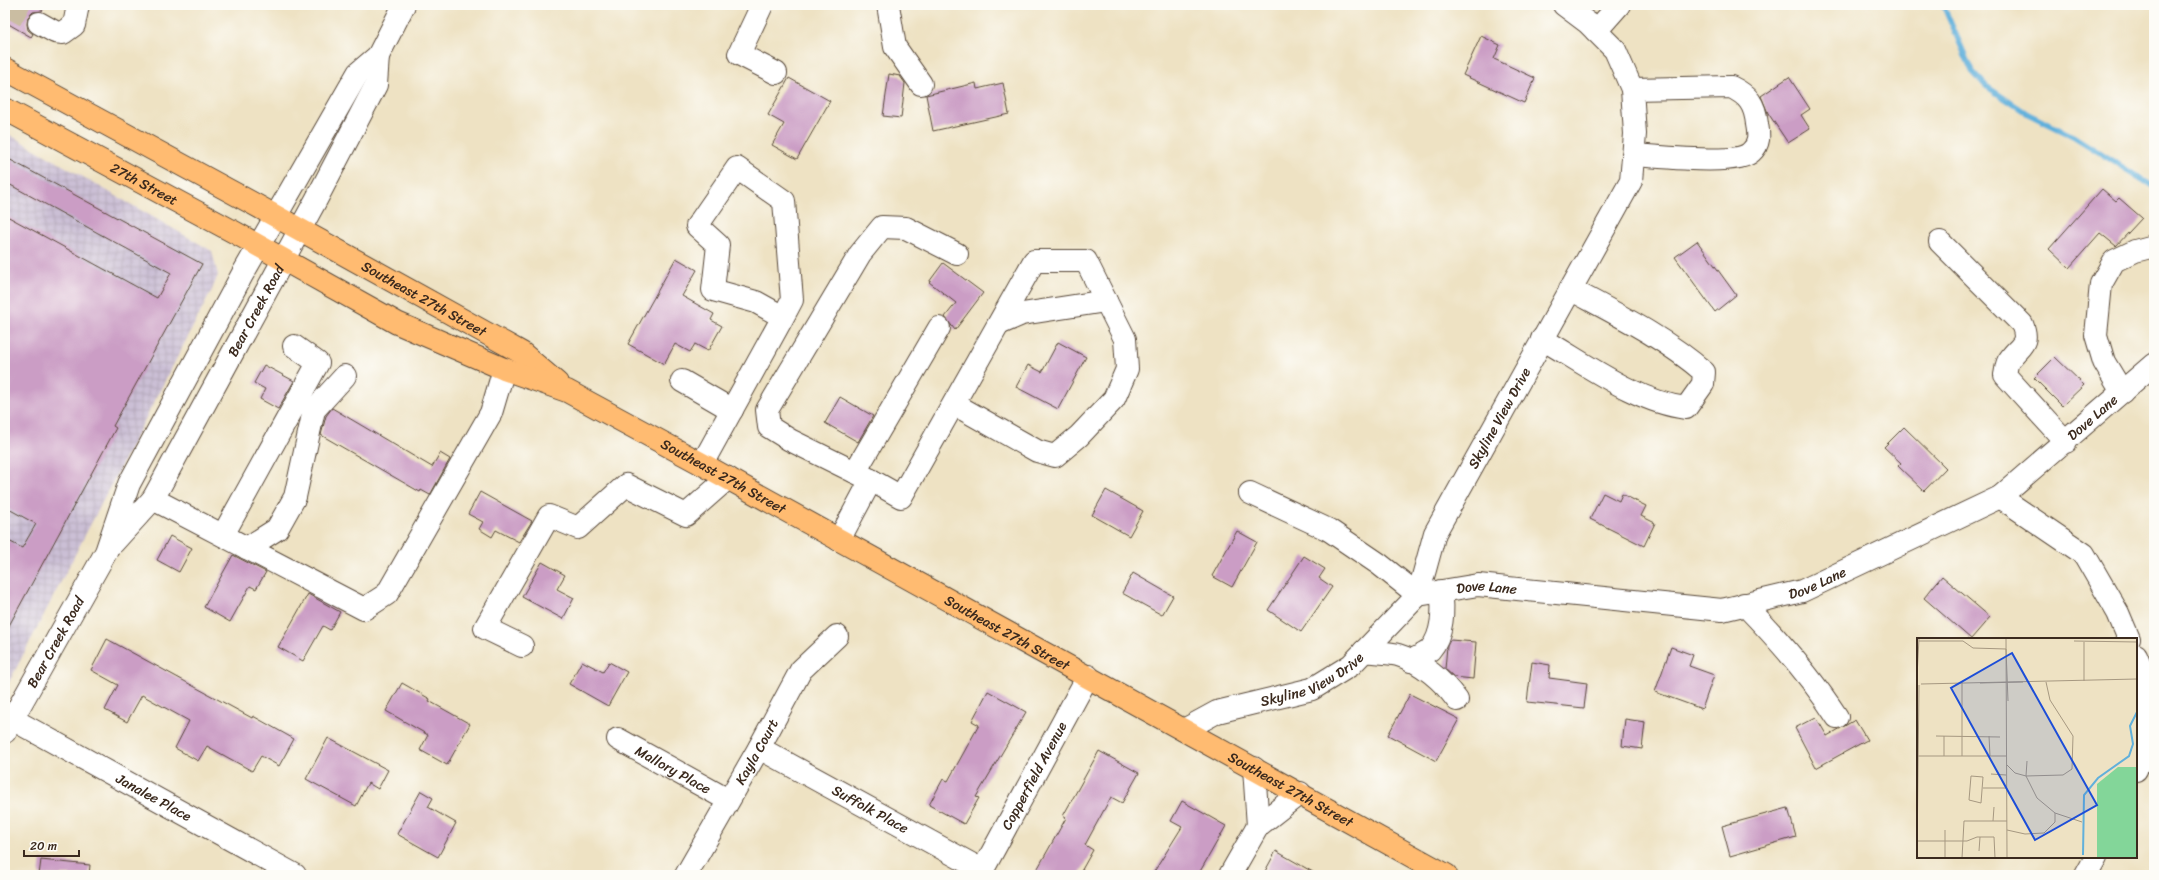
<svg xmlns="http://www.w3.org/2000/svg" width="2159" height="880" viewBox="0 0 2159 880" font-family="Sriracha,sans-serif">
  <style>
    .industrial { fill: url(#industrial-grid) }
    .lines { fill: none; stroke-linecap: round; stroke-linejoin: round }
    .stream { stroke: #61b0db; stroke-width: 5.5 }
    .building { fill: #cb9dc5 }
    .minor-tunnel { stroke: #cabda2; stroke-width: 22; stroke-dasharray: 22 11; stroke-linecap: butt }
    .minor-casing { stroke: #564637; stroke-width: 24 }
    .major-casing { stroke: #564637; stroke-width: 24 }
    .minor { stroke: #fff; stroke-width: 22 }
    .major { stroke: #ffbb71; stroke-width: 22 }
    .labels { text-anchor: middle; stroke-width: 3.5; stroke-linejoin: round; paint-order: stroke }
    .street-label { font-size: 14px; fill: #3b2a1e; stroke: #fdfcf7 }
    .inset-river { fill: none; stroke: #61b0db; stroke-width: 2 }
    .inset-road { fill: none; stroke: #a69881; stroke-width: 1 }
    .view { fill: #1d4ed8; fill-opacity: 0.15; stroke: #1d4ed8; stroke-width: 2 }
    .inset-edge { fill: none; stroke: #3b2a1e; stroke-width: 2 }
  </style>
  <defs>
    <pattern id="industrial-grid" width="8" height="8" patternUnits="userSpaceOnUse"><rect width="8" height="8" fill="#cbbfd5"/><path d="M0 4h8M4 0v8" fill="none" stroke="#afa4b6"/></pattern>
  </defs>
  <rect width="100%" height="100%" fill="#fdfcf7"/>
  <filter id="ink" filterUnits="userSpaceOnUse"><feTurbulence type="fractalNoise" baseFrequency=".025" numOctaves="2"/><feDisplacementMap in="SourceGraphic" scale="8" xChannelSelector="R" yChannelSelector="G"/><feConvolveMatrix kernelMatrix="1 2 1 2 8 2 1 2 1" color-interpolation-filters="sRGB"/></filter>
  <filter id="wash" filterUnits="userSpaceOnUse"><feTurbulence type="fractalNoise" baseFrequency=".012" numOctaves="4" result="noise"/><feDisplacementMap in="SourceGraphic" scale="16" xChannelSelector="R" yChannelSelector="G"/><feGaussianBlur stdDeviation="0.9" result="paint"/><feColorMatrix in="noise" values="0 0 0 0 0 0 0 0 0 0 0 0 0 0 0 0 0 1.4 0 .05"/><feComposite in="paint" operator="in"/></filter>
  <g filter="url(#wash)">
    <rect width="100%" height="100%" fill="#eee2c3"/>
    <polygon class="industrial" points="5,132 212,251 218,275 212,290 5,690"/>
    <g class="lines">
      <polyline class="stream" points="1943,5 1972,71 1986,86 2028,114 2073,136 2154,187"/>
    </g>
    <g id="blocks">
      <g class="building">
        <polygon points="5,5 45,5 42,11 33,12 28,17 27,24 28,30 33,34 31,37 5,22"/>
        <polygon points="1481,36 1500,45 1494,59 1535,78 1524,103 1463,75"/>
        <polygon points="889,74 900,76 905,83 901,118 883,116"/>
        <polygon points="1789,77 1810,109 1801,115 1810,129 1788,143 1768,113 1761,96"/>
        <polygon points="789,78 830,101 797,159 772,145 784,124 768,115"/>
        <polygon points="976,83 977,89 1003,83 1009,114 933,131 926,95"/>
        <polygon points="5,157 202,264 113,426 116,428 5,633 5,539 22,548 36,524 5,507 5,215 157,298 171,273 5,182"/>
        <polygon points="2102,189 2116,201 2119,198 2142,218 2116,246 2100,233 2069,268 2049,249"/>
        <polygon points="1697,241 1736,295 1715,312 1675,257"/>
        <polygon points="676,258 697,270 682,296 714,314 711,320 722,326 708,351 695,344 690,352 675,344 664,364 628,344"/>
        <polygon points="943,263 983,293 955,330 945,317 956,303 929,282"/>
        <polygon points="1058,342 1086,357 1058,409 1016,387 1028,365 1042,372"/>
        <polygon points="2055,357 2084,385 2062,406 2034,378"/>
        <polygon points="264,365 294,381 278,409 260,399 265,389 254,383"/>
        <polygon points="840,397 873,416 858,442 825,423"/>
        <polygon points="332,408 432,467 440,453 450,459 430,495 421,490 420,492 321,435 326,416"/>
        <polygon points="1904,427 1946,468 1924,491 1898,466 1901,463 1884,447"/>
        <polygon points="1106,490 1143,511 1129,536 1092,515"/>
        <polygon points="480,492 532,521 519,542 496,530 492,537 479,529 483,522 468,514"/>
        <polygon points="1603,493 1619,501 1622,494 1646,506 1641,516 1655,523 1644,546 1590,519"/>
        <polygon points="1237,531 1257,542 1232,587 1212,576"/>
        <polygon points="170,536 192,548 179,572 157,560"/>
        <polygon points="233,555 266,572 256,589 250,586 230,622 204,607"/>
        <polygon points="1304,556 1325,569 1319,578 1332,587 1301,632 1268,610"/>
        <polygon points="542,562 565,575 557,589 574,598 563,619 522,597"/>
        <polygon points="1133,573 1173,596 1162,615 1122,593"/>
        <polygon points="1942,576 1990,617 1971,639 1924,598"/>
        <polygon points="308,594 340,612 330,630 323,626 303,661 278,647"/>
        <polygon points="107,639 252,718 253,716 294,739 279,766 261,756 252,771 207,746 198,761 175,748 189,721 142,695 127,722 105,710 118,685 91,670"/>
        <polygon points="1450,640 1476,642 1473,679 1454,677 1445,669 1447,646"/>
        <polygon points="1671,647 1693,655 1689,666 1714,675 1702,709 1655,692"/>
        <polygon points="582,661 603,672 609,662 627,672 608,706 569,684"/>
        <polygon points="1532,662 1550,665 1549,678 1587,683 1584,708 1527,702"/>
        <polygon points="402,683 430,699 429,701 470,724 447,765 420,750 428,735 386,711"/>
        <polygon points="988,691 1026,712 976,797 979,798 964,824 929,805 943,779 948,781 979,725 972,721"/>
        <polygon points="1410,694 1459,719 1436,761 1388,735"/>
        <polygon points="1816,717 1827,736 1855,720 1867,740 1816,768 1795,728"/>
        <polygon points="1625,719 1645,722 1642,749 1622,746"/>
        <polygon points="328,738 388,770 378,789 368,783 356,806 306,779"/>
        <polygon points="1099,751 1139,773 1122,803 1111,797 1085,845 1093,850 1079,875 1034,875 1066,818 1063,816"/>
        <polygon points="421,791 433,798 428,807 456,823 438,857 397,834"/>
        <polygon points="1182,801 1226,826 1198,875 1152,875 1182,827 1171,821"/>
        <polygon points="1788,808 1796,837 1730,856 1722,826"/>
        <polygon points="1276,851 1318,875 1263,875"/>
        <polygon points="41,860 90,865 89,875 39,875"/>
      </g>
    </g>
  </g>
  <g filter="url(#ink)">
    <use href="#blocks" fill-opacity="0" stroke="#564637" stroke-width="1"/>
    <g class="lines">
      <polyline class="minor-tunnel" points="6,5 39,23"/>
      <g class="minor-casing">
        <g id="minor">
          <polyline points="762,5 739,54 776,73"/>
          <polyline points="888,5 895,47 921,84"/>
          <polyline points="39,23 55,32 63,33 74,25 78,5"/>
          <polyline points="1596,31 1619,5"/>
          <path d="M1632 89 1731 87C1748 95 1755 104 1757 124 1759 135 1760 144 1751 152 1738 166 1655 156 1633 155"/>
          <path d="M1940 242 2022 324C2031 346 2017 346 2008 362 2006 366 2006 371 2005 375L2066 442"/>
          <polyline points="999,324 1022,314 1106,301"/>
          <path d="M1542 339C1586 364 1636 402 1686 408L1703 384 1704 372C1664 337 1616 314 1570 289"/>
          <polyline points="682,381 732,410"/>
          <polyline points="2122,392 2104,362 2096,335 2101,284 2114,261 2135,251 2154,246"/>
          <polyline points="702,464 783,317 792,300 784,201 737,168 697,226 718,245 713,290 756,302 783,317"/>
          <polyline points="855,472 939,328"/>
          <path d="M871 480 901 497C946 418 990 339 1034 261H1086L1125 339 1127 369 1114 399 1079 436 1055 456 1037 451 954 404"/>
          <path id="s1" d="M1250 493 1329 530 1379 564 1418 595 1478 585 1722 610 1802 591 2000 497 2154 364"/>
          <polyline points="2000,497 2084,554 2118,613 2129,639"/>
          <polyline points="153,499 364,609 387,594 491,413 504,369"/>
          <polyline points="223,535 318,363 294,346"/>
          <polyline points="839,540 871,480 790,440 769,427 767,410 860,254 882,227 906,228 957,254"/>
          <path id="s2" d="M113 543 153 499 316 200 376 85 378 56"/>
          <polyline points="247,548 277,529 295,497 314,410 345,376"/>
          <path d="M1744 604C1779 640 1810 675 1837 717"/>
          <polyline points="522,646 485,628 549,516 578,528 626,485 686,515 728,478"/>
          <path d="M1364 651C1375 653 1388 652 1398 655 1422 662 1443 681 1457 700"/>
          <polyline points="2136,655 2144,674 2148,738 2136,770"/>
          <path d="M1411 661C1416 658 1425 654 1430 650 1443 635 1444 609 1441 591"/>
          <path id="s3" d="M12 719 295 875"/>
          <path id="s4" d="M1184 730 1217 712 1312 689 1351 665 1418 595 1435 533 1631 181 1635 134 1632 89 1615 50 1588 23 1564 5"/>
          <path id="s5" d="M5 732 106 552 129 484 242 275 358 73 378 56 404 5"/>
          <path id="s6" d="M618 739 728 800"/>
          <path id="s7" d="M759 748 982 870"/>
          <polyline points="1254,768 1258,826"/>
          <path id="s8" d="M686 875 759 748 801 670 837 636"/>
          <path id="s9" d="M980 875 1088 676"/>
          <polyline points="1230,875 1258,826 1300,793"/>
          <polyline points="2086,875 2096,857"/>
        </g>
      </g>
      <g class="major-casing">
        <g id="major">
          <path id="s10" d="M5 69 252 203 522 353 557 383"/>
          <path id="s11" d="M5 109 234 232 397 323 504 369 567 391 702 464 1446 875"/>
        </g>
      </g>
      <use href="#minor" class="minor"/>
      <use href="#major" class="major"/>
    </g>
  </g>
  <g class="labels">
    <g class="street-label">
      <text dy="5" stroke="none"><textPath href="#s11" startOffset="158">27th Street</textPath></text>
      <text dy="5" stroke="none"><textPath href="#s10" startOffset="478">Southeast 27th Street</textPath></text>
      <text dy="5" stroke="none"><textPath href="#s2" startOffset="274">Bear Creek Road</textPath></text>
      <text dy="5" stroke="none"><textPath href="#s4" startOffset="474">Skyline View Drive</textPath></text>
      <text dy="5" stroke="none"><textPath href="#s1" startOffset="927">Dove Lane</textPath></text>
      <text dy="5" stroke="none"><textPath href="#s11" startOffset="808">Southeast 27th Street</textPath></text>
      <text dy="5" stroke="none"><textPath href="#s1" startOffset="603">Dove Lane</textPath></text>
      <text dy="5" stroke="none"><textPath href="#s1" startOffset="267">Dove Lane</textPath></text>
      <text dy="5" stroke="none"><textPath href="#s11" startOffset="1132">Southeast 27th Street</textPath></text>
      <text dy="5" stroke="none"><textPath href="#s5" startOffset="103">Bear Creek Road</textPath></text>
      <text dy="5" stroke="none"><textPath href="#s4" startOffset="139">Skyline View Drive</textPath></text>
      <text dy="5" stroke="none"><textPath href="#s8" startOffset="142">Kayla Court</textPath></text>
      <text dy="5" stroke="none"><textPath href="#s6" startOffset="63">Mallory Place</textPath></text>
      <text dy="5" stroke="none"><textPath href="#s9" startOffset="113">Copperfield Avenue</textPath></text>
      <text dy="5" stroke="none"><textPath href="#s11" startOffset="1456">Southeast 27th Street</textPath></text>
      <text dy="5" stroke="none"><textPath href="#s3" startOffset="162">Janalee Place</textPath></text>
      <text dy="5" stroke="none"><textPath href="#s7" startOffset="127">Suffolk Place</textPath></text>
    </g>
  </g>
  <g transform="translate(1917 638)">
    <rect width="220" height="220" fill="#eee2c3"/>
    <path d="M201 129H220V220H180V146Z" fill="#83d699"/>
    <path class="inset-river" d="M166 217 167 157 181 140 212 118 216 106 213 88 220 74"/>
    <path class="inset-road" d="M89 0 90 220M2 3H46L56 10 89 11M157 3 220 4M167 4V43M89 11 91 63M0 39 2 0M63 45 106 44M4 46 220 41M19 98 83 99M27 98V118M72 98 73 118M1 118H90M45 118V44M110 123 109 138 120 160 138 175 165 184M90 127 98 135 109 138 146 137 155 131 156 98 133 62 129 44M74 136 89 137M54 138 66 139 64 165 52 162ZM66 150H90M76 183 77 169M28 192V220M90 192 108 196 127 195 138 184V175M0 203H50L60 199H77L78 220M62 213 63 199M0 220 2 47M45 220 47 183H90"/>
    <path class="view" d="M95 15 180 167 118 202 34 50Z"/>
    <rect width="220" height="220" class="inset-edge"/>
  </g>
  <rect width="2159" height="880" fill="none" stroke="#fdfcf7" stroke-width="20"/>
  <path d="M24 850v6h55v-6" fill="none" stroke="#3b2a1e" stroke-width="2"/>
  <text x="30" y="850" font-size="12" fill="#3b2a1e" stroke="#fdfcf7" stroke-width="3" paint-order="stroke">20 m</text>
</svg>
